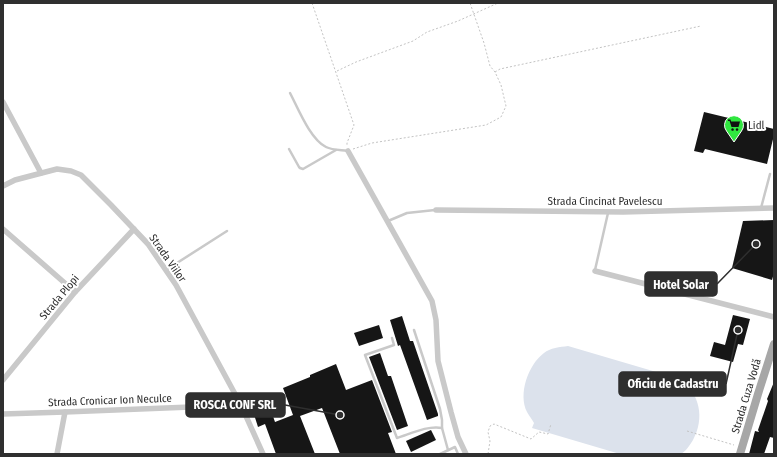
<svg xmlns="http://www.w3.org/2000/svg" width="777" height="457" viewBox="0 0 777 457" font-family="'Fira Sans Condensed',sans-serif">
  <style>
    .green { fill: #dce2ec }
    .building { fill: #161616 }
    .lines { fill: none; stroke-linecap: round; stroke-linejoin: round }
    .path { stroke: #c3c3c3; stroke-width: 1; stroke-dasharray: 2 2; stroke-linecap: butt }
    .lane { stroke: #c9c9c9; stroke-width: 2.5 }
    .street { stroke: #c9c9c9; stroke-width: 5.5 }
    .primary { stroke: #a7a7a7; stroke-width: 8 }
    .labels { text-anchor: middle; stroke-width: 4; stroke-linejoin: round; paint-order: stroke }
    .poi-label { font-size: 11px; fill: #2f2f2f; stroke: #fff; text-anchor: start }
    .street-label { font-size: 11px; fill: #2f2f2f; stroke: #fff }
    .leader { fill: none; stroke: #2f2f2f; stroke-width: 1.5 }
    .callout-dot { fill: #2f2f2f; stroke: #fff; stroke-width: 1.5 }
    .callout { fill: #2f2f2f; stroke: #2f2f2f; stroke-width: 1.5 }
    .callout-label { font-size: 12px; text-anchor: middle; font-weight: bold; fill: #fff }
  </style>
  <rect width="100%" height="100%" fill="#fff"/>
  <path class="green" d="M568 346 680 379C700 394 705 418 693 440 689 446 687 450 681 454H620L532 428 534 423C532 419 529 416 527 412 518 394 528 365 544 353 550 348 560 347 568 346Z"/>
  <g class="building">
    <polygon points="704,112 774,129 774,135 767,164 705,149 703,153 694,151"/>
    <polygon points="774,220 774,273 772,280 732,268 743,221"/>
    <polygon points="733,315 750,319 743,345 738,344 733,362 710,356 714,342 725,345"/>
    <polygon points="402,316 410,341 413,341 438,414 438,416 427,420 400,345 398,346 390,320"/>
    <polygon points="379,325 383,338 359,346 354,333"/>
    <polygon points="380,353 388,376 391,376 408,426 397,430 369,357"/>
    <polygon points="336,364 346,390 372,380 392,432 388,433 396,454 340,454 322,408 300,416 315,454 276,454 265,424 258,427 250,402 266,396 275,422 293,415 283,388 310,377 310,375"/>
    <polygon points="774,382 774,438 770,437 764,454 749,454 755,431 759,432 758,430 768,401 767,399"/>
    <polygon points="431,430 436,440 411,452 406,441"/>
  </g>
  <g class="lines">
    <g class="path">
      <polyline points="312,3 354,125 347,143 347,146"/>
      <polyline points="337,71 356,62 413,41 427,32 458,21 498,3"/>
      <polyline points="495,72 500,69 701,26"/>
      <polyline points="353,149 372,143 486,125 501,117 506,106 501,85 495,72 490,66 484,43 470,3"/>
      <polyline points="687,431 734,445"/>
      <polyline points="488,454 490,441 488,432 490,426 494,424 531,439 539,432 548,434 551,424"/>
    </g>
    <g class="lane">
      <path d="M290 93C298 108 310 139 326 147 332 150 340 150 347 151"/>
      <polyline points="289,149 299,167 300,168 303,169 336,150"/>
      <polyline points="761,208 770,174"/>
      <polyline points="388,221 407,213 435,210"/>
      <polyline points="166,270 227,231"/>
      <polyline points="595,270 608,213"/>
      <polyline points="414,330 440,409 442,420 442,428 448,450"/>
      <path d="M392 338 394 345 365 355 397 438C410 434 428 425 442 428"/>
      <polyline points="440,454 455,447 458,454"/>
    </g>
    <g class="street">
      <polyline points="3,102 41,173"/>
      <polyline points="348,151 432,301 436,320 438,361 451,412 458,437 466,454"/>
      <polyline points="3,186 15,180 57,169 71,171 81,175 111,205 148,244 176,285 241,405 263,454"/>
      <polyline points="436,210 623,212 774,208"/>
      <polyline points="3,229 75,292"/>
      <polyline points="595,271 774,317"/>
      <polyline points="3,380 75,292 134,229"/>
      <polyline points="3,414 65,412 241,405"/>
      <polyline points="57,454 65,412"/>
    </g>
    <polyline class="primary" points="740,454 758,394 774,344"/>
  </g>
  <defs>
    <g id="supermarket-pin" transform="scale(1)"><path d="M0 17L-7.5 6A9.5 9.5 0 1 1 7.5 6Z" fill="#30e63f" stroke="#fff"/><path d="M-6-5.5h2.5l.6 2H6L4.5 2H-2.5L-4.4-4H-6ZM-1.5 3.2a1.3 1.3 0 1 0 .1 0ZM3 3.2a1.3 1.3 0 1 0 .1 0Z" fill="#111"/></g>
  </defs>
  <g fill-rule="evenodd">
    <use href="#supermarket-pin" x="734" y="125"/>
  </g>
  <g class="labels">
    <g class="poi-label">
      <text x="748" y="129">Lidl</text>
    </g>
    <g class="street-label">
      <text x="605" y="205">Strada Cincinat Pavelescu</text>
      <text transform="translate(168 258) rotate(55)" y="4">Strada Viilor</text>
      <text transform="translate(59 297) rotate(-50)" y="4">Strada Plopi</text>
      <text transform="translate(746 396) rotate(-73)" y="4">Strada Cuza Vodă</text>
      <text transform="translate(110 400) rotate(-2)" y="4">Strada Cronicar Ion Neculce</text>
    </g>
  </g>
  <path class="leader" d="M756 244L717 284M738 330L726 384M340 415L285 405"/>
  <g class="callout-dot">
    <circle cx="756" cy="244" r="4"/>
    <circle cx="738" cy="330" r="4"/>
    <circle cx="340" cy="415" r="4"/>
  </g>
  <g class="callout">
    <rect x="645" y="272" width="72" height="24" rx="4"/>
    <rect x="619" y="372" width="107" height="24" rx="4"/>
    <rect x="186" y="393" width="99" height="24" rx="4"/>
  </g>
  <g class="callout-label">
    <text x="681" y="289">Hotel Solar</text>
    <text x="673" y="388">Oficiu de Cadastru</text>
    <text x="235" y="409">ROSCA CONF SRL</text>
  </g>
  <rect width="777" height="457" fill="none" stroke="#2f2f2f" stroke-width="8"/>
</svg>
